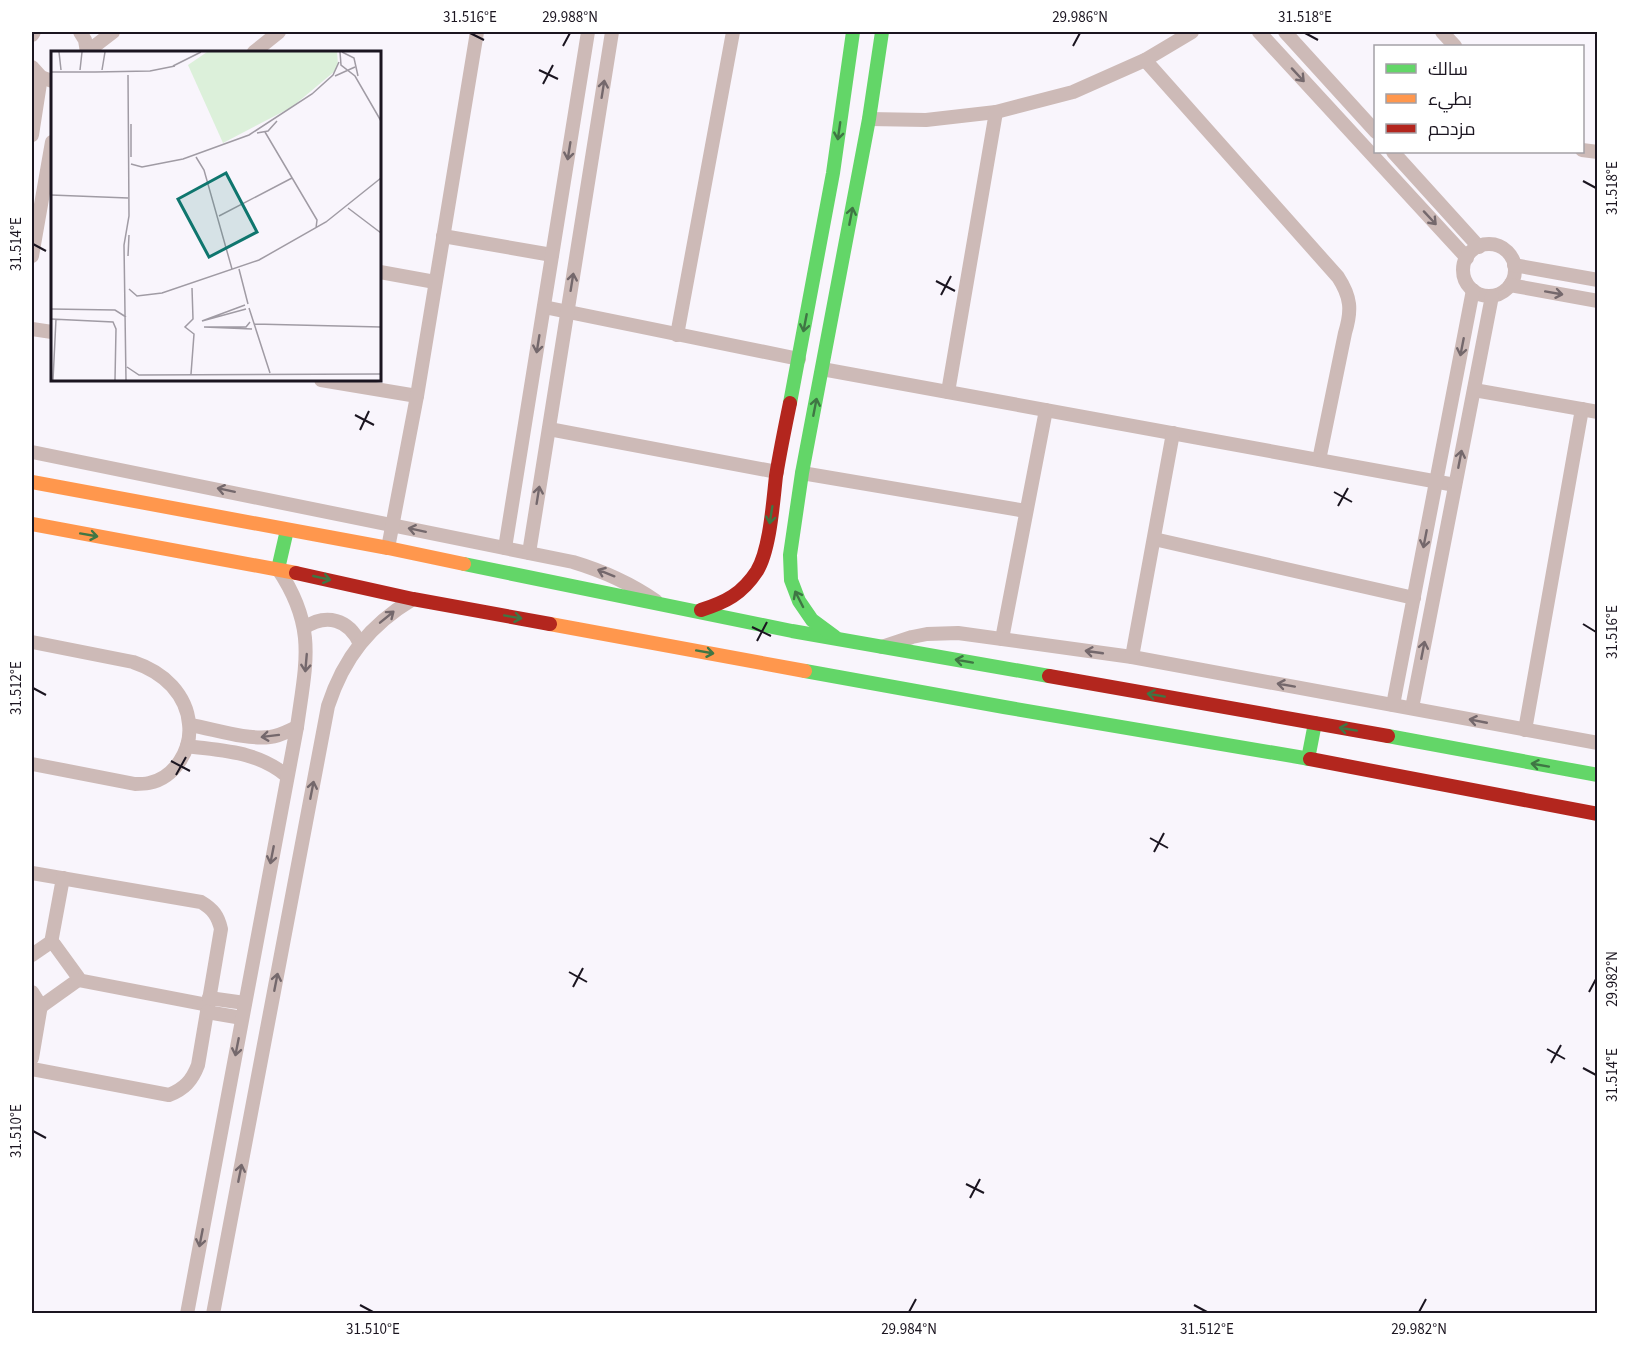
<svg xmlns="http://www.w3.org/2000/svg" width="1629" height="1345" viewBox="0 0 1629 1345" font-family="'Source Sans 3',Cairo,sans-serif">
  <style>
    .lines { fill: none; stroke-linecap: round; stroke-linejoin: round }
    .street { stroke: #cdbab7; stroke-width: 14 }
    .fast { stroke: #63d668; stroke-width: 14 }
    .slow { stroke: #ff974d; stroke-width: 14 }
    .jam { stroke: #b3261e; stroke-width: 14 }
    .oneway { stroke: #74686c }
    .oneway2 { stroke: #3f7644 }
    .ticks { fill: none; stroke: #1b1520; stroke-width: 2 }
    .inset-road { fill: none; stroke: #a09ba4; stroke-width: 1.5 }
    .view { fill: #0f766e; fill-opacity: 0.15; stroke: #0f766e; stroke-width: 3 }
    .inset-edge { fill: none; stroke: #1b1520; stroke-width: 3 }
    .neatline { fill: none; stroke: #1b1520; stroke-width: 2 }
    .ticks-label { font-size: 15px; text-anchor: middle; fill: #1b1520 }
  </style>
  <rect width="100%" height="100%" fill="#f9f5fc"/>
  <g class="lines">
    <g class="street">
      <polyline points="80,32 85,40 87,52"/>
      <polyline points="1259,32 1467,258"/>
      <polyline points="1285,32 1376,132"/>
      <polyline points="1442,32 1455,46"/>
      <polyline points="32,35 34,32"/>
      <polyline points="87,52 113,32"/>
      <polyline points="254,52 279,32"/>
      <path d="M1145 60 1338 277C1351 297 1352 310 1345 333L1319 460"/>
      <polyline points="32,67 41,77 52,81"/>
      <polyline points="869,119 926,120 996,112 1073,92 1145,60 1192,32"/>
      <polyline points="32,135 41,77"/>
      <polyline points="1582,150 1598,152"/>
      <polyline points="1393,152 1479,247"/>
      <polyline points="443,236 552,255"/>
      <circle cx="1489" cy="270" r="26"/>
      <polyline points="32,256 52,142"/>
      <polyline points="1514,265 1598,280"/>
      <polyline points="380,272 435,282"/>
      <polyline points="1510,285 1598,301"/>
      <polyline points="544,307 799,359"/>
      <polyline points="32,329 52,332"/>
      <polyline points="677,335 733,32"/>
      <polyline points="822,369 1455,485"/>
      <polyline points="321,380 417,396"/>
      <polyline points="1474,390 1598,412"/>
      <polyline points="948,392 996,112"/>
      <polyline points="549,429 777,472"/>
      <path d="M32 452 573 562C603 571 630 583 656 601"/>
      <polyline points="802,473 1026,511"/>
      <polyline points="1154,539 1414,598"/>
      <polyline points="388,548 417,396 477,32"/>
      <polyline points="505,548 588,32"/>
      <polyline points="529,553 612,32"/>
      <path d="M304 628C326 613 349 619 360 644"/>
      <polyline points="1002,639 1046,410"/>
      <path d="M32 642 133 662C148 667 161 674 172 686 181 696 188 710 189 724 192 749 175 778 149 783 144 784 139 784 135 784L32 764"/>
      <polyline points="882,647 912,637 927,634 958,633 1132,657 1598,743"/>
      <polyline points="1132,657 1173,433"/>
      <polyline points="1393,705 1473,290"/>
      <polyline points="1412,708 1492,296"/>
      <path d="M190 725C214 729 246 740 270 737 280 736 288 731 297 727"/>
      <polyline points="1525,730 1582,409"/>
      <path d="M187 746C224 751 257 751 287 776"/>
      <path d="M32 873 201 902C213 909 218 916 221 929L198 1065C192 1081 184 1089 169 1095L32 1069"/>
      <polyline points="51,943 63,878"/>
      <polyline points="32,955 48,944 54,944 78,977 78,980 43,1005 39,1003 32,992"/>
      <polyline points="78,980 208,1005"/>
      <polyline points="209,998 245,1003"/>
      <polyline points="207,1012 242,1018"/>
      <polyline points="32,1058 41,1005"/>
      <path d="M187 1314 297 727C306 662 317 627 278 569"/>
      <path d="M213 1314 328 706C344 657 370 625 413 599"/>
    </g>
    <g class="fast">
      <polyline points="790,403 833,173 853,32"/>
      <polyline points="464,564 792,631 1049,676"/>
      <polyline points="278,569 287,530"/>
      <polyline points="835,637 812,620 799,601 791,580 790,555 802,473 869,119 882,32"/>
      <polyline points="805,671 1004,707 1310,759"/>
      <polyline points="1388,736 1598,775"/>
      <polyline points="1308,759 1315,723"/>
    </g>
    <g class="slow">
      <polyline points="32,482 388,548 464,564"/>
      <polyline points="32,524 296,573"/>
      <polyline points="550,624 805,671"/>
    </g>
    <g class="jam">
      <polyline points="296,573 413,599 550,624"/>
      <path d="M701 610C726 602 742 594 757 571 770 550 773 502 776 476 780 452 785 427 790 403"/>
      <polyline points="1049,676 1388,736"/>
      <polyline points="1310,759 1598,814"/>
    </g>
  </g>
  <defs><path id="oneway-shaft" d="M-6 0H5M1.5-3L5.5 0L1.5 3" fill="none" stroke-width="1.6" stroke-linecap="round" stroke-linejoin="round" transform="scale(1.5)"/></defs>
  <g class="oneway">
    <use href="#oneway-shaft" transform="translate(1298 75) rotate(47)"/>
    <use href="#oneway-shaft" transform="translate(603 89) rotate(-81)"/>
    <use href="#oneway-shaft" transform="translate(569 151) rotate(99)"/>
    <use href="#oneway-shaft" transform="translate(1430 218) rotate(47)"/>
    <use href="#oneway-shaft" transform="translate(572 282) rotate(-81)"/>
    <use href="#oneway-shaft" transform="translate(1554 293) rotate(10)"/>
    <use href="#oneway-shaft" transform="translate(538 344) rotate(99)"/>
    <use href="#oneway-shaft" transform="translate(1462 347) rotate(101)"/>
    <use href="#oneway-shaft" transform="translate(1460 459) rotate(-79)"/>
    <use href="#oneway-shaft" transform="translate(226 490) rotate(-168)"/>
    <use href="#oneway-shaft" transform="translate(538 495) rotate(-81)"/>
    <use href="#oneway-shaft" transform="translate(417 530) rotate(-168)"/>
    <use href="#oneway-shaft" transform="translate(1425 539) rotate(101)"/>
    <use href="#oneway-shaft" transform="translate(606 573) rotate(-158)"/>
    <use href="#oneway-shaft" transform="translate(387 617) rotate(-39)"/>
    <use href="#oneway-shaft" transform="translate(1423 650) rotate(-79)"/>
    <use href="#oneway-shaft" transform="translate(1094 652) rotate(-172)"/>
    <use href="#oneway-shaft" transform="translate(306 663) rotate(95)"/>
    <use href="#oneway-shaft" transform="translate(1286 685) rotate(-170)"/>
    <use href="#oneway-shaft" transform="translate(1478 721) rotate(-169)"/>
    <use href="#oneway-shaft" transform="translate(270 736) rotate(173)"/>
    <use href="#oneway-shaft" transform="translate(312 790) rotate(-79)"/>
    <use href="#oneway-shaft" transform="translate(272 855) rotate(101)"/>
    <use href="#oneway-shaft" transform="translate(276 982) rotate(-79)"/>
    <use href="#oneway-shaft" transform="translate(237 1047) rotate(101)"/>
    <use href="#oneway-shaft" transform="translate(240 1173) rotate(-79)"/>
    <use href="#oneway-shaft" transform="translate(201 1238) rotate(101)"/>
  </g>
  <g class="oneway2">
    <use href="#oneway-shaft" transform="translate(839 131) rotate(98)"/>
    <use href="#oneway-shaft" transform="translate(851 216) rotate(-79)"/>
    <use href="#oneway-shaft" transform="translate(805 323) rotate(101)"/>
    <use href="#oneway-shaft" transform="translate(815 407) rotate(-79)"/>
    <use href="#oneway-shaft" transform="translate(771 515) rotate(99)"/>
    <use href="#oneway-shaft" transform="translate(89 535) rotate(10)"/>
    <use href="#oneway-shaft" transform="translate(322 578) rotate(13)"/>
    <use href="#oneway-shaft" transform="translate(799 599) rotate(-117)"/>
    <use href="#oneway-shaft" transform="translate(513 617) rotate(10)"/>
    <use href="#oneway-shaft" transform="translate(705 652) rotate(10)"/>
    <use href="#oneway-shaft" transform="translate(964 661) rotate(-170)"/>
    <use href="#oneway-shaft" transform="translate(1156 695) rotate(-170)"/>
    <use href="#oneway-shaft" transform="translate(1348 729) rotate(-170)"/>
    <use href="#oneway-shaft" transform="translate(1540 765) rotate(-170)"/>
  </g>
  <path class="ticks" d="M470 33 484 40M1305 33 1318 40M563 46 570 33M1073 46 1080 33M539 70 558 79M543 84 553 65M1583 181 1596 188M33 244 46 251M936 281 955 291M941 295 951 276M355 415 374 425M360 430 369 411M1334 492 1352 502M1338 506 1348 488M1583 624 1596 632M752 627 771 636M757 641 767 622M33 688 46 695M171 761 190 771M176 775 186 757M1150 838 1168 848M1154 852 1164 833M569 972 587 982M573 987 583 968M1589 992 1596 979M1547 1049 1565 1059M1551 1063 1561 1045M1583 1068 1596 1075M33 1131 46 1138M966 1184 984 1193M970 1198 980 1179M360 1305 373 1312M1194 1305 1207 1312M909 1312 916 1299M1419 1312 1426 1299"/>
  <g transform="translate(51 51)">
    <rect width="330" height="330" fill="#f9f5fc"/>
    <path d="M156 1H286L287 13 284 20 241 56 172 92 137 14Z" fill="#dcf0da"/>
    <path class="inset-road" d="M8 1 10 19M289 1 290 14 304 25 330 70M291 1 303 7 307 25M122 15 150 1M29 19 31 1M51 19 54 1M0 21H46M44 21 99 20 124 15M284 25 304 16M80 73V106M214 81 266 169 265 177M206 82 217 80 226 70M145 106 153 119 181 218M80 113 91 116 132 108 198 84 261 43 282 24 288 11M0 144 77 147M297 157 330 182M168 165 241 127M77 205 78 184M188 218 197 253M78 238 86 245 111 242 208 209 275 171 330 127M194 254 151 270 195 258M198 257 219 322M0 258 64 259 75 266M0 268 62 271 65 278 64 329M199 271 195 276H153L201 278M203 273 330 276M76 316 88 324 330 323M140 323 143 283 134 276 142 268 141 237M2 329 5 268M75 329 73 194 78 165 77 24"/>
    <path class="view" d="M175 122 206 181 158 206 127 148Z"/>
    <rect width="330" height="330" class="inset-edge"/>
  </g>
  <rect width="1629" height="1345" fill="none" stroke="#ffffff" stroke-width="66"/>
  <rect x="1374" y="45" width="210" height="108" fill="#ffffff" stroke="#a4a1a6" stroke-width="1.5"/>
  <rect x="1386" y="64" width="30" height="9" fill="#63d668" stroke="#a4a1a6" stroke-width="1.5"/>
  <text x="1428" y="75" font-size="18" fill="#1b1520">سالك</text>
  <rect x="1386" y="94" width="30" height="9" fill="#ff974d" stroke="#a4a1a6" stroke-width="1.5"/>
  <text x="1428" y="105" font-size="18" fill="#1b1520">بطيء</text>
  <rect x="1386" y="124" width="30" height="9" fill="#b3261e" stroke="#a4a1a6" stroke-width="1.5"/>
  <text x="1428" y="135" font-size="18" fill="#1b1520">مزدحم</text>
  <rect x="33" y="33" width="1563" height="1279" class="neatline"/>
  <g class="ticks-label">
    <text x="470" y="22">31.516°E</text>
    <text x="570" y="22">29.988°N</text>
    <text x="1080" y="22">29.986°N</text>
    <text x="1305" y="22">31.518°E</text>
    <text transform="translate(1612 188) rotate(-90)" y="5">31.518°E</text>
    <text transform="translate(16 244) rotate(-90)" y="5">31.514°E</text>
    <text transform="translate(1612 632) rotate(-90)" y="5">31.516°E</text>
    <text transform="translate(16 688) rotate(-90)" y="5">31.512°E</text>
    <text transform="translate(1612 979) rotate(-90)" y="5">29.982°N</text>
    <text transform="translate(1612 1075) rotate(-90)" y="5">31.514°E</text>
    <text transform="translate(16 1131) rotate(-90)" y="5">31.510°E</text>
    <text x="373" y="1334">31.510°E</text>
    <text x="909" y="1334">29.984°N</text>
    <text x="1207" y="1334">31.512°E</text>
    <text x="1419" y="1334">29.982°N</text>
  </g>
</svg>
